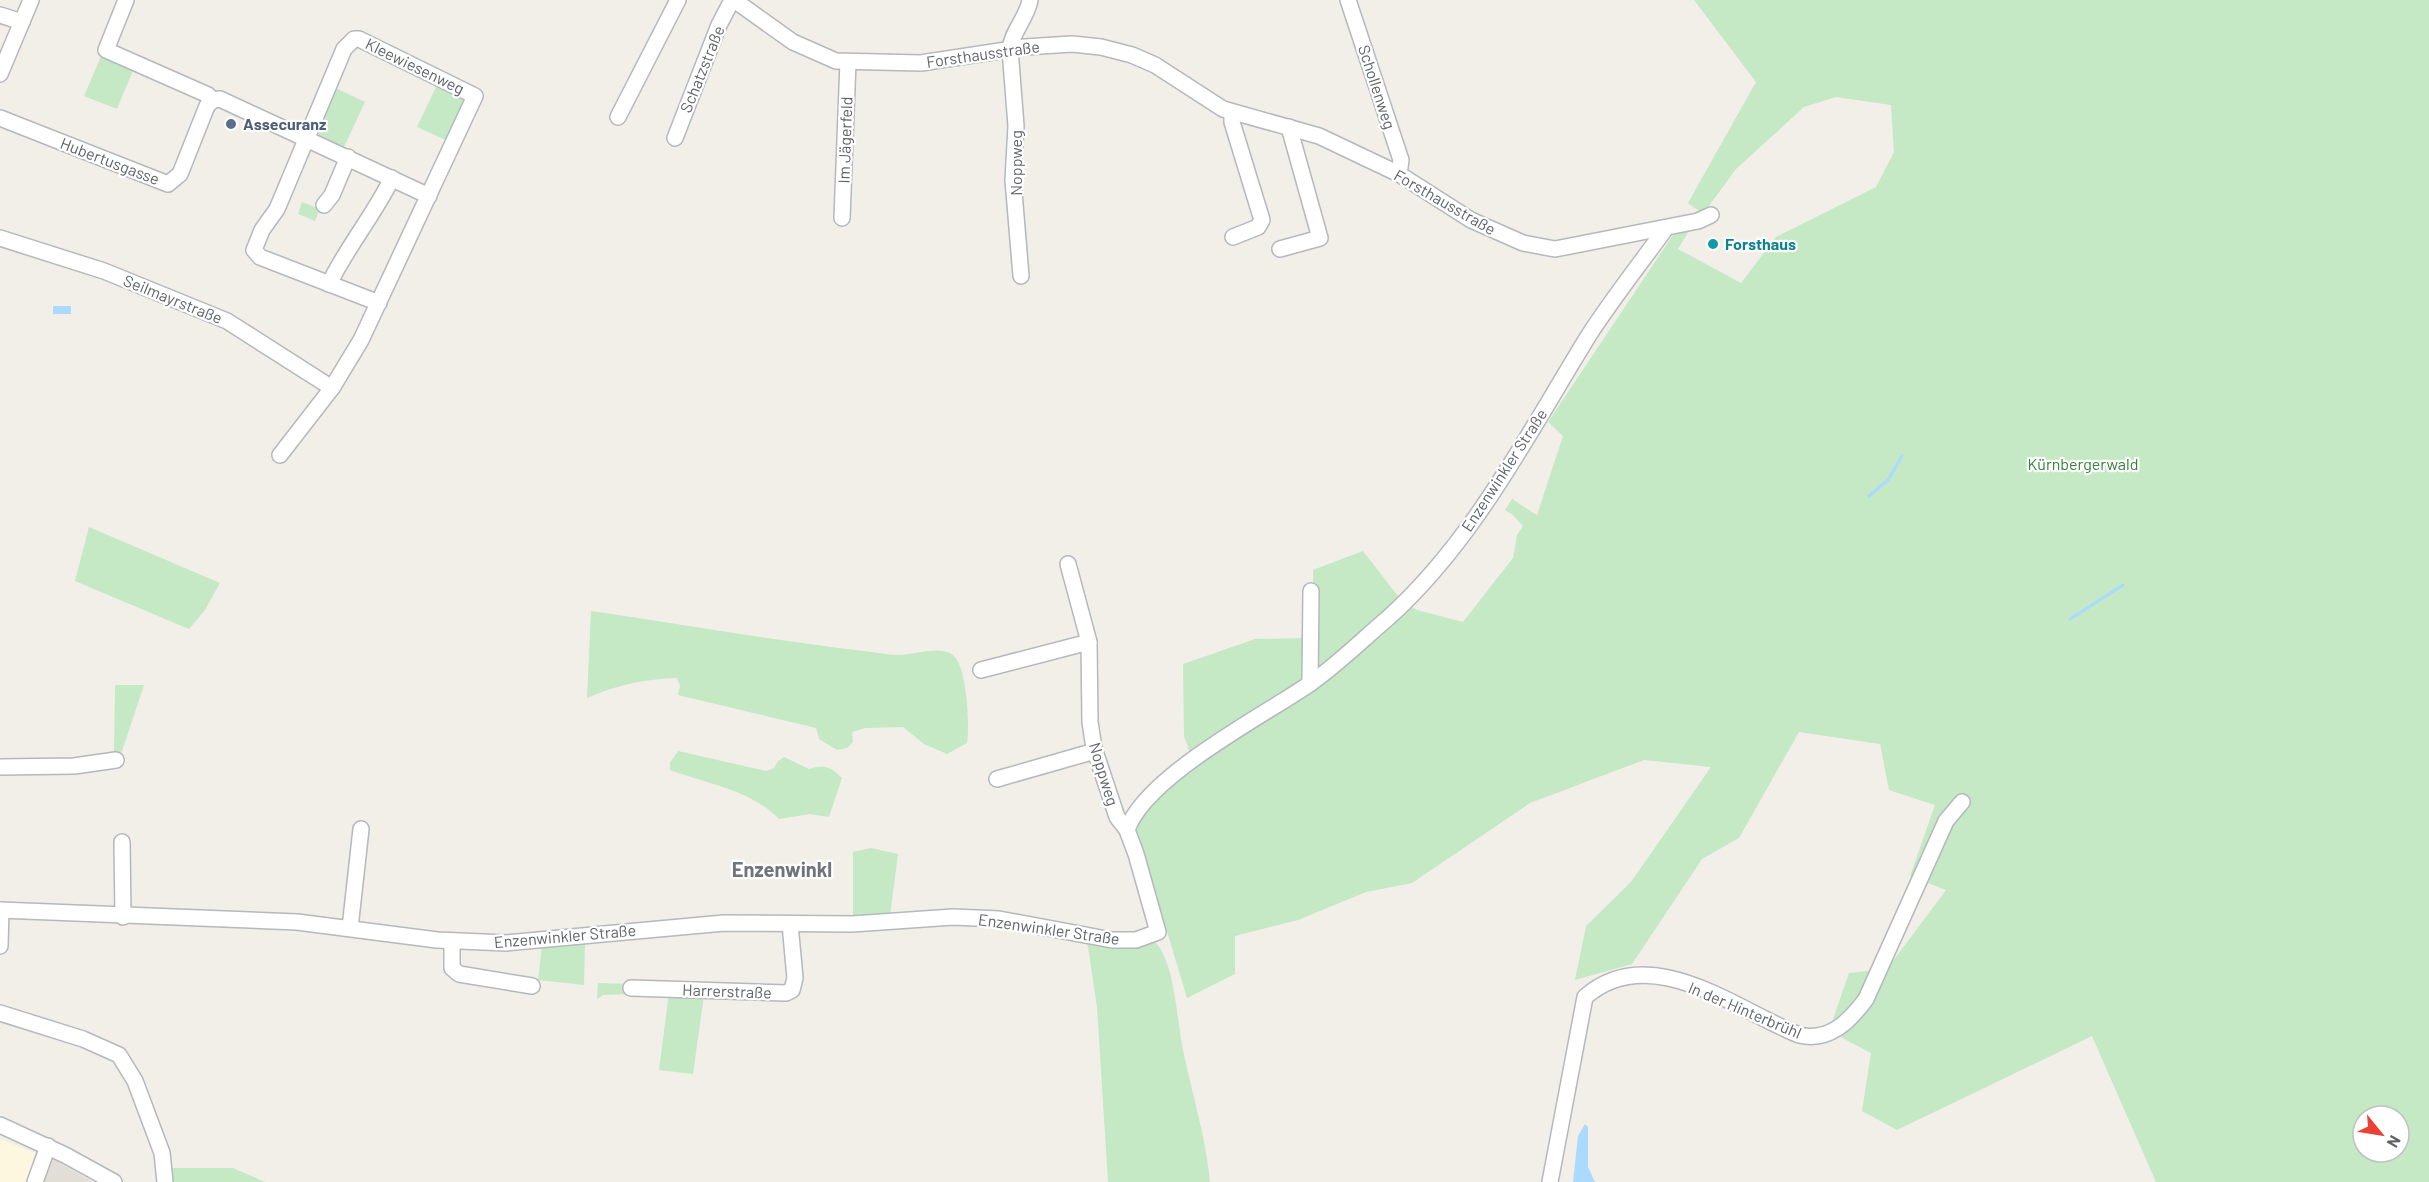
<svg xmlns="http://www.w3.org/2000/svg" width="2429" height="1182" viewBox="0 0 2429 1182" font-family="Barlow,sans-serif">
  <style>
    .commercial { fill: #fef7e0 }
    .education { fill: #e1ded6 }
    .green { fill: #c5e8c5; fill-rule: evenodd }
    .water { fill: #aadaff }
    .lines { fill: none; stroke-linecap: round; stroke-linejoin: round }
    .stream { stroke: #aadaff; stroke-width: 3 }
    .minor-casing { stroke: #b5b8bc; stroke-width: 18 }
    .minor { stroke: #fff; stroke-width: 15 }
    .service-dot { fill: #5c6f8a; stroke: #fff; stroke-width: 2 }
    .culture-dot { fill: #0f9aa8; stroke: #fff; stroke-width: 2 }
    .labels { text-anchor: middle; stroke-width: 4.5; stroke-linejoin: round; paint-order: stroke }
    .street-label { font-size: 16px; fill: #5f6368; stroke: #fff }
    .service-label { font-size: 16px; font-weight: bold; fill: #4e5e75; stroke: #fff; text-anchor: start }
    .culture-label { font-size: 16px; font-weight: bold; fill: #0d838f; stroke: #fff; text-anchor: start }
    .park-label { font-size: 16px; fill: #348238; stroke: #fff }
    .quarter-label { font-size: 20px; font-weight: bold; fill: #70757a; stroke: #fff }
  </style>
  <rect width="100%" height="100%" fill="#f1efe8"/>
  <polygon class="commercial" points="0,1139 35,1153 27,1182 0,1182"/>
  <polygon class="education" points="53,1159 93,1182 44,1182"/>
  <g class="green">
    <path d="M1694 0H2429V1182H2156L2092 1036 1897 1130 1862 1111 1871 1053 1829 1031 1849 973 1887 969 1946 890 1910 876 1935 805 1889 790 1880 744 1799 732 1739 838 1702 859 1632 964 1575 980 1586 926 1631 882 1711 767 1644 760 1530 803 1412 883 1366 892 1298 920 1235 936V974L1187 998 1134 821 1197 762 1408 605 1417 610 1463 622 1513 558 1517 535 1523 526 1512 514 1505 510 1512 499 1537 515 1563 436 1548 422 1673 235 1690 229 1678 249 1741 283 1776 237 1876 187 1894 152 1891 105 1836 97 1804 107 1736 169 1703 214 1688 203 1756 82ZM2363 1116H2399V1152H2363Z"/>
    <polygon points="102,54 134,68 117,109 84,96"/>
    <polygon points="439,81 463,93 466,102 448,141 417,127"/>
    <polygon points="333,87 365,102 343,149 316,136 315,131"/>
    <polygon points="302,202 320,209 315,221 298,214"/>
    <polygon points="89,527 220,583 205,610 189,629 75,581"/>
    <polygon points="1363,551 1401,600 1315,675 1313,570"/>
    <path d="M591 611C685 625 778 641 872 652 881 653 890 655 899 655 915 655 939 645 953 655 967 666 970 725 967 743L947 754 924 744 903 727 865 728 852 732 853 742 847 748 837 750 819 739 816 728 678 695 680 686 677 678C645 679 616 685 587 698Z"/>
    <polygon points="1309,638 1308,682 1191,756 1184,736 1183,664 1255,639"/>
    <polygon points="115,685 144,685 122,751 114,757"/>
    <path d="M678 751 766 771 774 768 778 761 784 757 809 769C824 764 832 767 842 778L829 817 810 814 779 819C751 790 708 784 670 770V763Z"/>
    <polygon points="871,848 898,854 890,916 853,919 853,852"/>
    <polygon points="585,939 584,985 538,980 542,945"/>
    <path d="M1087 940 1156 943C1175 964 1177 1021 1183 1050 1192 1094 1206 1137 1210 1182H1108L1097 1007Z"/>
    <polygon points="598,983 630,984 629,994 603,995 597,999"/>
    <polygon points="669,993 704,995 693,1074 659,1070"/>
    <polygon points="172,1168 233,1168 265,1182 172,1182"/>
  </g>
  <g class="water">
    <rect x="53" y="306" width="18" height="8"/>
    <polygon points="1585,1124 1588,1127 1588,1167 1595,1182 1573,1182 1578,1136"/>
  </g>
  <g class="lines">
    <g class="stream">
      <polyline points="1869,496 1888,480 1902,456"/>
      <polyline points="2070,619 2123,585"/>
    </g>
    <g class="minor-casing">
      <g id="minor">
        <polyline points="126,0 106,50 208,95 213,100"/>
        <polyline points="734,0 793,42 836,61 921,63 1025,47 1072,44 1101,47 1132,55 1155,65 1223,109 1319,136 1399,174 1471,220 1523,243 1555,249 1698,221 1711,215"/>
        <polyline points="1348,0 1401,160 1399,174"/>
        <polyline points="0,15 22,22"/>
        <polyline points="0,74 31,0"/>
        <polyline points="1232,113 1232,122 1262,220 1258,227 1233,237"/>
        <polyline points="618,117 678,0"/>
        <polyline points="0,118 168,184 180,174 207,106 213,100 220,99 429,196"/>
        <polyline points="675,138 719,25 732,0"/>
        <polyline points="324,205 332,195 348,157"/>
        <polyline points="842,218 848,62"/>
        <polyline points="0,238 104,271 227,321 332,388"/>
        <polyline points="1280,249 1320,238 1289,127"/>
        <path d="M1021 276 1013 180 1016 126 1010 49C1012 31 1027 18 1030 0"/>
        <path d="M329 284C347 247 374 215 392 178"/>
        <polyline points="280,455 332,388 361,340 475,96 359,39 354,39 344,49 277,209 262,230 254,250 260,257 379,303"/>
        <polyline points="1068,564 1089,642"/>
        <polyline points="1310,684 1311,591"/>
        <polyline points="0,767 74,766 116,760"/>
        <polyline points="997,779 1095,751"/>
        <path d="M1127 830C1145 777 1261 717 1308 685 1336 666 1362 640 1388 618 1474 541 1529 432 1589 335 1613 298 1640 264 1666 228"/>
        <polyline points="122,842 123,917"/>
        <polyline points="0,910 297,922 437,940 506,943 724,923 852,924 953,917 999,919 1112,940 1136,940 1158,932 1136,854 1127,830 1117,817 1094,748 1090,722 1089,642 981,670"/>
        <polyline points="350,928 361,829"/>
        <polyline points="452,941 452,968 459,974 532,986"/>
        <polyline points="0,946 1,910"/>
        <polyline points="631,988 786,993 792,990 795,978 790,924"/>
        <polyline points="0,1013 83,1039 119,1055 135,1081 162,1153 165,1182"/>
        <polyline points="0,1125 65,1155 114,1182"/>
        <polyline points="35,1182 48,1146"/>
        <path d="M1550 1182 1585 997C1650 940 1735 1009 1799 1035 1829 1042 1849 1022 1866 999L1946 821 1962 802"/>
      </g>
    </g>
    <use href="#minor" class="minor"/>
  </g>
  <circle class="service-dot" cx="231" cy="124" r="6"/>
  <circle class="culture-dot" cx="1713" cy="244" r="6"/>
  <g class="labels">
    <g class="street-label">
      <text transform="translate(983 54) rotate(-8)" y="6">Forsthausstraße</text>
      <text transform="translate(415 66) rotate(26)" y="6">Kleewiesenweg</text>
      <text transform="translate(702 69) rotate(-68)" y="6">Schatzstraße</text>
      <text transform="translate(1377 87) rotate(72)" y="6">Schollenweg</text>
      <text transform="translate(845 140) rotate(-88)" y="6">Im Jägerfeld</text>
      <text transform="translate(110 161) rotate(21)" y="6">Hubertusgasse</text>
      <text transform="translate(1016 163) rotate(-90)" y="6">Noppweg</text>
      <text transform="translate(1445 202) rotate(30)" y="6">Forsthausstraße</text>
      <text transform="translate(173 299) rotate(22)" y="6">Seilmayrstraße</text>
      <text transform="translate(1504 470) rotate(-57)" y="6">Enzenwinkler Straße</text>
      <text transform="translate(1104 774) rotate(73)" y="6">Noppweg</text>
      <text transform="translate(1049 929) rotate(8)" y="6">Enzenwinkler Straße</text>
      <text transform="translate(565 936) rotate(-5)" y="6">Enzenwinkler Straße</text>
      <text transform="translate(727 991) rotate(2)" y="6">Harrerstraße</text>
      <text transform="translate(1745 1010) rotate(23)" y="6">In der Hinterbrühl</text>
    </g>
    <g class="service-label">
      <text x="243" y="130">Assecuranz</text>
    </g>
    <g class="culture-label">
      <text x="1725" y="250">Forsthaus</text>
    </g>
    <g class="park-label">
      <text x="2083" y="470">Kürnbergerwald</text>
    </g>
    <g class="quarter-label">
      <text x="782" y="877">Enzenwinkl</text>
    </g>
  </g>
  <g transform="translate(2381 1134) rotate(120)"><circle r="28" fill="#ffffff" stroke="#bfc1c3" stroke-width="1.5"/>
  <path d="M0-4.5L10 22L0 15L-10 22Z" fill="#ea4335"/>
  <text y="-9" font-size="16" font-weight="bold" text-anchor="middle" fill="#5f6368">N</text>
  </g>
</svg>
